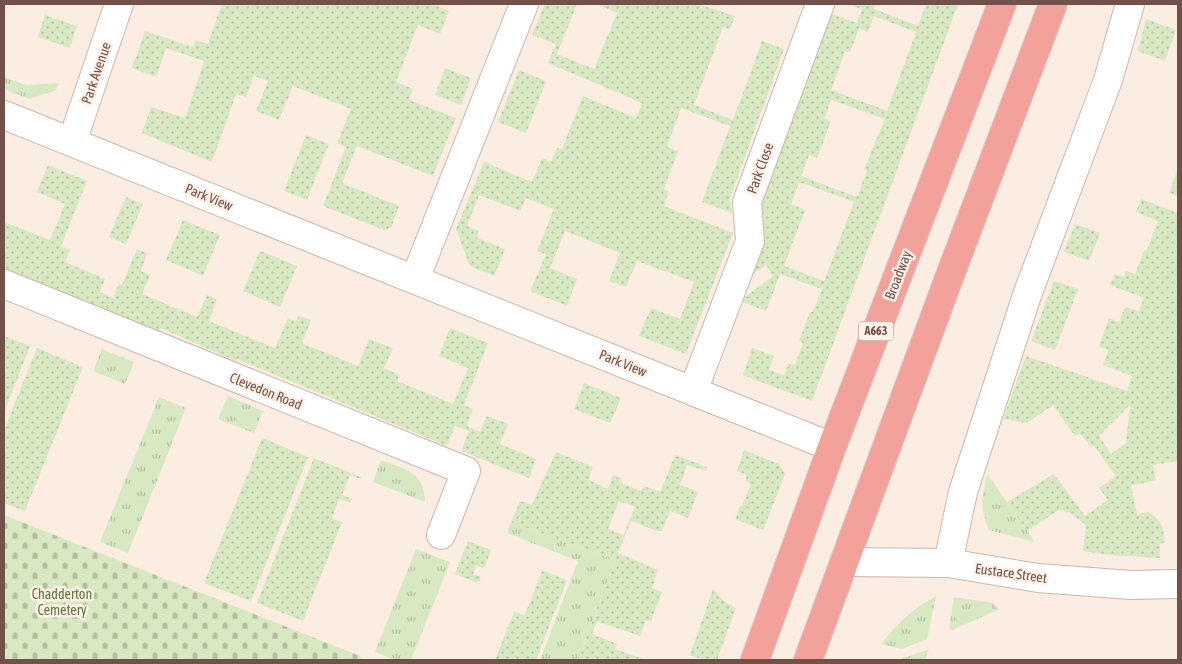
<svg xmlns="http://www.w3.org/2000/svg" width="1182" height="664" viewBox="0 0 1182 664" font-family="'Asap Condensed',sans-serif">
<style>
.grass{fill:url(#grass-tufts)}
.cemetery{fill:url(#cemetery-stones)}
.garden{fill:url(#garden-dots);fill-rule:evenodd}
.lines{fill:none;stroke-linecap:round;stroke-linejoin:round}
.street-casing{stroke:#ceb5ac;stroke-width:30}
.highway-casing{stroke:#d7cecc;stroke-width:30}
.street{stroke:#fff;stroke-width:28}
.highway{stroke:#f3a29b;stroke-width:28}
.labels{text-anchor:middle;stroke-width:5;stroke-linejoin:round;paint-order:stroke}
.shield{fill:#fef1e8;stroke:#9b8179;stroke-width:1}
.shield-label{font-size:12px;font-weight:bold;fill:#71514a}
.street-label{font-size:14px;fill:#71514a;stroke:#fef1e8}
.park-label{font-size:14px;fill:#5c7742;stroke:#fef1e8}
</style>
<defs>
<pattern id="grass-tufts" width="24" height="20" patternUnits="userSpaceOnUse" patternTransform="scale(1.25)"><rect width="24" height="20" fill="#d8e8c2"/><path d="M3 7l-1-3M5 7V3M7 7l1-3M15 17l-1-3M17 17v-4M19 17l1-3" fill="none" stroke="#b4bea0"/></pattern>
<pattern id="cemetery-stones" width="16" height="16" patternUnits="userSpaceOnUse" patternTransform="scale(1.25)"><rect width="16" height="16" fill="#d8e8c2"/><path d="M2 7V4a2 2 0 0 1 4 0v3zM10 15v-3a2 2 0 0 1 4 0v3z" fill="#b4bea0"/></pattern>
<pattern id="garden-dots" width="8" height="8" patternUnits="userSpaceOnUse" patternTransform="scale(1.25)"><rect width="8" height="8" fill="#d8e8c2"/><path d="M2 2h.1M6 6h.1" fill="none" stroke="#b4bea0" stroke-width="1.8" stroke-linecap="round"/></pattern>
</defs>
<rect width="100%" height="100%" fill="#fbede2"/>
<g class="grass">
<polygon points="4,77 26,85 58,83 56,90 29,99 4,89"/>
<polygon points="102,349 134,362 125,384 93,371"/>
<polygon points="228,396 263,411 254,433 218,419"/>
<polygon points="159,397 186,408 128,553 100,542"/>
<path d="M 381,460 C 406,469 424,472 425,502 L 373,482 Z"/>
<path d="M 987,474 L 1035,542 L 989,530 C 979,505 982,500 987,474 Z"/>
<polygon points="511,522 615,560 578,660 540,660 578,561 507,533"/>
<polygon points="416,549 450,562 411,660 395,660 375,652"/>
<path d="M 936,596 L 927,639 L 902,649 L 881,644 C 898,623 912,609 936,596 Z"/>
<polygon points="954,597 994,603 998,610 952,630 949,629"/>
<polygon points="929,649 925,660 899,660"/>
</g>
<polygon class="cemetery" points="4,515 360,656 361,660 4,660"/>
<g class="garden">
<polygon points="222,4 433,4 449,11 440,34 418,25 396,82 413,89 409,100 456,118 433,176 357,146 342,183 399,206 391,228 384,230 323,206 346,147 337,143 351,109 293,86 279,120 256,111 268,81 254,76 246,97 236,94 212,162 142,133 151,107 185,118 204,61 166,48 156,77 132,68 145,31 193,47 195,40 208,44"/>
<polygon points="545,4 577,4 557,54 594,69 617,13 597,4 698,4 735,16 730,29 723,27 694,105 733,120 762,41 784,49 730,198 732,213 702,202 730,126 681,108 667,147 678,151 664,189 669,192 664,206 733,233 686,354 639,336 651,308 680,319 694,282 637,261 626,287 609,281 620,253 565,231 550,268 577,279 567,306 530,291 546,254 537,251 554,209 526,198 520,211 479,195 467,226 479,231 477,238 505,249 494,276 470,266 456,229 484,162 532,182 542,158 551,162 557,148 562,149 583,96 636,118 642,103 548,63 556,44 532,35"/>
<path d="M 847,4 L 875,4 L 874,9 L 918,26 L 926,4 L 958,4 L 812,401 L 743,375 L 752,348 L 774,356 L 769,370 L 784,375 L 789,363 L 795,365 L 803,343 L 799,341 L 810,312 L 813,312 L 822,289 L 780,274 L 766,311 L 740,301 L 773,276 L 766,265 L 747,279 L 759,213 L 829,13 L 857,23 L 862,9 ZM 874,16 L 916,32 L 887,111 L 831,90 L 845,51 L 850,52 L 859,29 L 868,32 ZM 831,100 L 885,119 L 864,169 L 867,171 L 857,197 L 801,176 L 809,155 L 817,158 L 831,121 L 824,119 ZM 799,182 L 854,202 L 824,281 L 784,266 L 805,210 L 791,204 Z"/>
<polygon points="45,15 77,26 70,48 38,37"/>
<polygon points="1146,19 1176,30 1165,61 1138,51"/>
<polygon points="445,68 471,78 461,105 435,95"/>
<polygon points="519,70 546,81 526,133 498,122"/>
<polygon points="306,135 329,144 307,200 284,191"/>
<polygon points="48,165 87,181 61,246 70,250 65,262 105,279 100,292 113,298 119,284 122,285 137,249 147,253 141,271 150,275 142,294 197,317 207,295 217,299 209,321 275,348 288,318 296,321 299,316 311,320 302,343 358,366 369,339 393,348 384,368 399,375 397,381 453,404 468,368 439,356 450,328 488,343 464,405 473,409 467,426 480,432 487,416 508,424 500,444 536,459 529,478 461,451 469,431 455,426 447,446 237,359 236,361 161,328 159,331 4,268 4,222 50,240 65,204 37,192"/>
<polygon points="1178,168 1178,196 1169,193"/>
<polygon points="126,197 143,204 126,244 109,237"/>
<path d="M 1141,199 L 1178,213 L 1178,461 L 1153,465 L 1156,480 L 1131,486 L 1137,514 L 1149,512 C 1162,522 1163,525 1165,542 L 1160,544 L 1160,558 L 1109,555 L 1083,551 L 1086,525 L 1070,513 L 1059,510 L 1027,531 L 1007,502 L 1054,474 L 1085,516 L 1108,500 L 1099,488 L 1116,476 L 1093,445 L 1091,447 L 1080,433 L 1075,436 L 1053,405 L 1027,423 L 1003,419 L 1026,356 L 1127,391 L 1132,376 L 1103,365 L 1108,350 L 1099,346 L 1109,318 L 1119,322 L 1125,307 L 1139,311 L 1144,298 L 1110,285 L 1115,274 L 1124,277 L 1126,271 L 1135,274 L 1145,249 L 1147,250 L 1158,221 L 1136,212 ZM 1130,405 L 1126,443 L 1111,454 L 1099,436 Z"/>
<polygon points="183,220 220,235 203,276 166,260"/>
<polygon points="1075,224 1100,233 1089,261 1064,252"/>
<polygon points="260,251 297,266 280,307 243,291"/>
<polygon points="1054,281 1078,289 1055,350 1031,341"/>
<polygon points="4,336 30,346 4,413"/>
<polygon points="37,348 83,367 25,511 4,503 4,430"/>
<polygon points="584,383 621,398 610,423 574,409"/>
<polygon points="262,438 308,457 251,601 204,583"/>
<polygon points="744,450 779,464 785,474 763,530 735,519 740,506 742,506 751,484 745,481 747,475 737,471"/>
<path d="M 556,452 L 593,467 L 588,480 L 608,489 L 613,475 L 622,479 L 621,483 L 641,491 L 644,486 L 660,492 L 675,455 L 707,467 L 706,471 L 687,465 L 680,485 L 698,492 L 688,518 L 670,511 L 662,531 L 657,531 L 631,521 L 618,553 L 658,570 L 652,588 L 662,592 L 651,621 L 646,620 L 640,636 L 597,621 L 592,634 L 617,644 L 615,649 L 646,660 L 578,660 L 615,560 L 511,522 L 520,501 L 532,505 ZM 619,501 L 635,507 L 624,535 L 608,529 Z"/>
<polygon points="314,458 361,477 360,479 350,475 342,495 352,499 350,503 339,499 332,518 342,522 303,621 257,603"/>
<polygon points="468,541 491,550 484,568 476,566 473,574 481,577 478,583 455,574"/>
<polygon points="542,570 567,580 536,660 495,660 514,612 525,615"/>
<polygon points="713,589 725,602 736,608 717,660 705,660 690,655"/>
</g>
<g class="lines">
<g class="street-casing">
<g id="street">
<polyline points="4,115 832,447"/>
<polyline points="72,142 119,4"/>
<polyline points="415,279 524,4"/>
<polyline points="4,284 466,471 441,535"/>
<polyline points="693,391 750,241 747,202 820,4"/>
<polyline points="844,562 948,563 1038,578 1131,585 1178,584"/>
<polyline points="948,563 963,492 1027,295 1108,80 1130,4"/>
</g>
</g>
<g class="highway-casing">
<g id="highway">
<polyline points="755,660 832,447 1002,4"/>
<polyline points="808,660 949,278 1053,4"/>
</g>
</g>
<use href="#street" class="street"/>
<use href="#highway" class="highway"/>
</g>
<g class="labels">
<rect class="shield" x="858.5" y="321.5" width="35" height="19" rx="4"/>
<g class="shield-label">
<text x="876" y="335">A663</text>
</g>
<g class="street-label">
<text transform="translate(96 73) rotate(-71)" y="5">Park Avenue</text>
<text transform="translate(760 168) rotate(-70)" y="5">Park Close</text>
<text transform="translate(209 197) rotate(22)" y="5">Park View</text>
<text transform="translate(898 275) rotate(-69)" y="5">Broadway</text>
<text transform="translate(623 363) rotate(22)" y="5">Park View</text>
<text transform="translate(266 391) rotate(22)" y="5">Clevedon Road</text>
<text transform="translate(1011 573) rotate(8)" y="5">Eustace Street</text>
</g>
<g class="park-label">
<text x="62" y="599">Chadderton<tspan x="62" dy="16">Cemetery</tspan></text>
</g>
</g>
<rect width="1182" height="664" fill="none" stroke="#71514a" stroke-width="10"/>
</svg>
